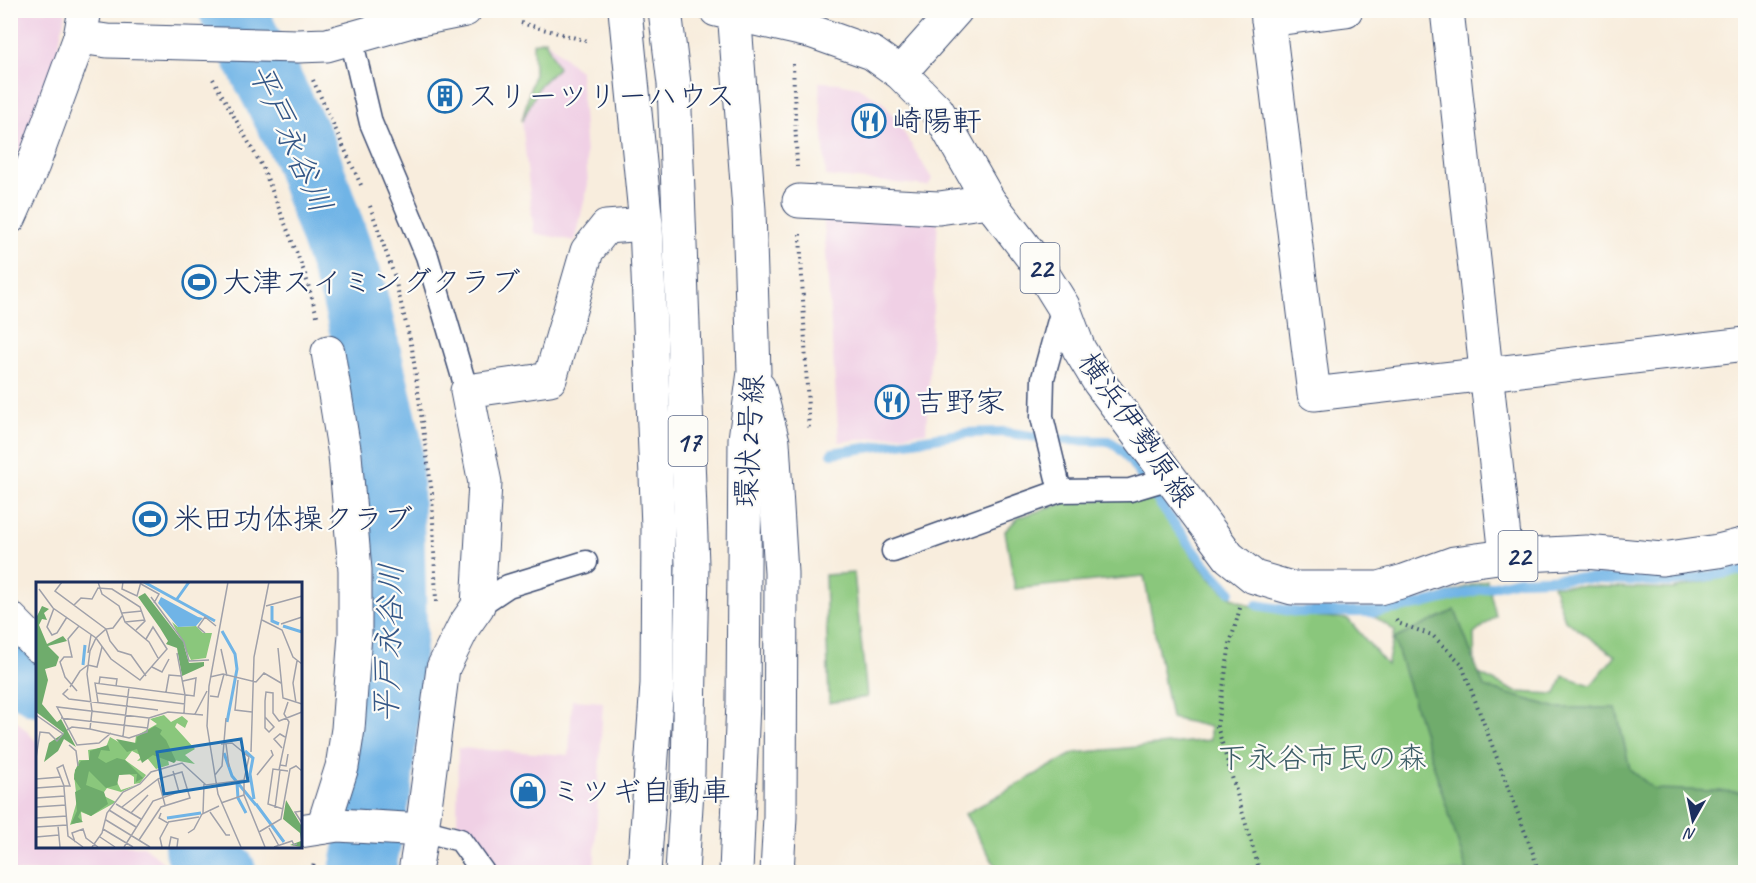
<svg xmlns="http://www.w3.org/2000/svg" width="1756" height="883" viewBox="0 0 1756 883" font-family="Caveat,'Klee One',sans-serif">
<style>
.built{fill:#f0d0e5}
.green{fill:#8ac77c;stroke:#527b6d;stroke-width:1.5}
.forest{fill:#6fac6c;stroke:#456e65;stroke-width:1.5}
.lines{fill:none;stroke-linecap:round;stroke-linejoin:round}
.stream{stroke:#70b4e6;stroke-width:10}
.river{stroke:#70b4e6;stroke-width:66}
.lane-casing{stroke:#3c4c71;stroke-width:25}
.street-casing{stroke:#3c4c71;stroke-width:35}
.secondary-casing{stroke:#3c4c71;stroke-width:35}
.primary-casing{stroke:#3c4c71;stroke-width:35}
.path{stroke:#3c4c71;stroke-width:4;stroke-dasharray:1.5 4.5;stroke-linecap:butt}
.lane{stroke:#fff;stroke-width:22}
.street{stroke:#fff;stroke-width:33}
.secondary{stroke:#fff;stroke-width:33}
.primary{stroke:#fff;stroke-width:33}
.labels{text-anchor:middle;stroke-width:4.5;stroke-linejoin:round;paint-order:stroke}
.shield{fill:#fdfcf7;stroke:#5f6c8c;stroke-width:1.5}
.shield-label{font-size:28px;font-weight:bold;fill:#1b2f5e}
.poi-label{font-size:30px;fill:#1b2f5e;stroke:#fdfcf7;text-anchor:start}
.street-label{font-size:30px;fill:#1b2f5e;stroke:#fdfcf7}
.park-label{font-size:30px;fill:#3c5d67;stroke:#fdfcf7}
.water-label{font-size:32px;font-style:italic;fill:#355787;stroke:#fdfcf7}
.inset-river{fill:none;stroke:#70b4e6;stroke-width:3}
.inset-road{fill:none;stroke:#a0a1aa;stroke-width:1.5}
.view{fill:#1f6fb2;fill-opacity:0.15;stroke:#1f6fb2;stroke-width:3}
.inset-edge{fill:none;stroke:#1b2f5e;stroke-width:3}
</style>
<rect width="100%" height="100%" fill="#fdfcf7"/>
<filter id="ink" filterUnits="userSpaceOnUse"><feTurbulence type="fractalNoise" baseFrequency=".0167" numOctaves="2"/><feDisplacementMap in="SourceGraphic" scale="12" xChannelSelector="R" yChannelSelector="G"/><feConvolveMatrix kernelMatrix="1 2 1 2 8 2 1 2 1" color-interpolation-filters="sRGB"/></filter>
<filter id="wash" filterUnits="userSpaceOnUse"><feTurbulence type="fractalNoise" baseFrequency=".008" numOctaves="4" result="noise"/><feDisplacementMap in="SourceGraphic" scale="24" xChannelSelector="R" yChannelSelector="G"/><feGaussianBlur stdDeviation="1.35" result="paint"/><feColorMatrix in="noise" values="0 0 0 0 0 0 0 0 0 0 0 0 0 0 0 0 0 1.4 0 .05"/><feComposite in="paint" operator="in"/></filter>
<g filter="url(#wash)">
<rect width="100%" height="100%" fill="#f8eddd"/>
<g class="built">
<polygon points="10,11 66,11 54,66 19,158 11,155"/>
<polygon points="545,40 580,71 588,184 575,241 534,233 522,121 540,85 558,68"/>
<polygon points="819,82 839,83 858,87 882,102 897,121 932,179 928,186 826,176"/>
<polygon points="823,210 938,219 926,432 839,442"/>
<polygon points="572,700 603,702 594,872 501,872 479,845 457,826 458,748 569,755"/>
<polygon points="11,715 37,742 38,846 144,846 174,872 11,872"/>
</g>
<g class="green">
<polygon points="545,40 558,68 540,85 522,121 534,74 533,43"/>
<path d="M 1154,498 C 1174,527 1202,578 1230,596 C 1264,617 1310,615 1348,619 L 1387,665 L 1395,631 L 1375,617 L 1487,580 L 1496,616 L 1474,634 L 1475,672 L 1516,692 L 1556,694 L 1563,676 L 1591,685 L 1615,656 L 1565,620 L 1553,585 L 1673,589 L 1745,572 L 1745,872 L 999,872 L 965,814 L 1074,753 L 1210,740 L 1210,727 L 1171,718 L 1144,576 L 1015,589 L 1005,531 L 1019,517 L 1072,501 Z"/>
<polygon points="854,573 867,697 829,703 825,575"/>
</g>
<polygon class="forest" points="1455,610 1484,687 1557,708 1616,708 1630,769 1654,789 1745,792 1745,872 1467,872 1394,639"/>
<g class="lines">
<g class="stream">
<path d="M 832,453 L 967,433 L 1003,432 L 1058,440 L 1109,441 C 1127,451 1139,474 1150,490 C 1176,525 1199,562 1230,591"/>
<polyline points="1257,605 1297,612 1375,612 1423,604 1518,580 1577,578 1671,582 1746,570"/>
</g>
<g class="river">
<polyline points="232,10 303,148 354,294 389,443 394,632 379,787 362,872"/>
<polyline points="10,658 38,683"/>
<polyline points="197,846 223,872"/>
</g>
</g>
</g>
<g filter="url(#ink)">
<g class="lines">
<g class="lane-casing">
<g id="lane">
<polyline points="351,38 371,123 427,256 467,391"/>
<polyline points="1060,491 1042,417 1043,378 1063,306"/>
<polyline points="893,551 1060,491 1130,490 1170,478"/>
<polyline points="478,606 508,586 586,562"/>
<polyline points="422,830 460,840 483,872"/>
</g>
</g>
<g class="street-casing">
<g id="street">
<polyline points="1267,10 1314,394 1746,344"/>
<polyline points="1447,10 1506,556"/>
<polyline points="1268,20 1346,10"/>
<polyline points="900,73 956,10"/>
<polyline points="799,201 939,208 989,201"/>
<polyline points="10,618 38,646"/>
<polyline points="323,827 342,767 348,729 355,634 355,570 345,455 328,352"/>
<polyline points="300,831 338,825 422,830"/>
<polyline points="415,872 422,830 443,668 464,626 478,606 485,483 467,391 550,379 587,251 606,227 646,224"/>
</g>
</g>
<g class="secondary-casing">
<polyline id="secondary" points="10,217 33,165 80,37"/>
</g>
<g class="primary-casing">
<g id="primary">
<polyline points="85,10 80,37 107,41 298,46 327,45 415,20 465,10"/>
<polyline points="625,10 646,224 658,527 657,684 644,872"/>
<polyline points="665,10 674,84 692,565 688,773 682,872"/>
<polyline points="716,10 813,32 872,53 900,73 937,110 989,201 1035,261 1063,306 1079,349 1099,382 1229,557 1254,577 1292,588 1379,588 1404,581 1454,563 1506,556 1586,552 1662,559 1718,551 1746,544"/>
<polyline points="734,10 749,210 754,372 745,439 743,702 736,872"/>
<polyline points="759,388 773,442 781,573 780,817 777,872"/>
</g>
</g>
<g class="path">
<polyline points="521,23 587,41"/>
<polyline points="793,64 797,167"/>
<polyline points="213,79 263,168 305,274 318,319"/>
<polyline points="313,80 361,185"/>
<polyline points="370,206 394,275 412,348 432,493 436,602"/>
<polyline points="800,234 809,431"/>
<polyline points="1240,608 1230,644 1217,726 1260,872"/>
<polyline points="1396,620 1398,623 1432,635 1461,663 1534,856 1538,872"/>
<polyline points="312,872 314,863"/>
</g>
<use href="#lane" class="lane"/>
<use href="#street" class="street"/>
<use href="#secondary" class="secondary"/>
<use href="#primary" class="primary"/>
</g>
</g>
<defs>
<g id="building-ring" transform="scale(1.725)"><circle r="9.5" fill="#fdfcf7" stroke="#1f6fb2" stroke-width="1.5"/><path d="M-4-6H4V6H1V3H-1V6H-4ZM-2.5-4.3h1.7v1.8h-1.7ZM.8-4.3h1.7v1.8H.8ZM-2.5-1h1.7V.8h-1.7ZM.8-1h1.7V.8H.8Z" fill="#1f6fb2"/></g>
<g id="restaurant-ring" transform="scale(1.725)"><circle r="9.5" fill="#fdfcf7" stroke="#1f6fb2" stroke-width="1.5"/><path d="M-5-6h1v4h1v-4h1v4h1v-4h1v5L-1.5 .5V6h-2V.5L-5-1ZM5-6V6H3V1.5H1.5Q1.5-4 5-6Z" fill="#1f6fb2"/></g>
<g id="stadium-ring" transform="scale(1.725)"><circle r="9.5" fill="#fdfcf7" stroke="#1f6fb2" stroke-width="1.5"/><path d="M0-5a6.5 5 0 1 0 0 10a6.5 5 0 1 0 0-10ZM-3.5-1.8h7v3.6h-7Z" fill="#1f6fb2"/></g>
<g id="shop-ring" transform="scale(1.725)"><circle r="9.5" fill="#fdfcf7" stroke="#1f6fb2" stroke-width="1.5"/><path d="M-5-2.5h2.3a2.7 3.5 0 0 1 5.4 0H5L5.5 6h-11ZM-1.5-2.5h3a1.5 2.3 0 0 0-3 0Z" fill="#1f6fb2"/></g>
</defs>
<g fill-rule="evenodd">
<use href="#building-ring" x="445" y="96"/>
<use href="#restaurant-ring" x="869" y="121"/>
<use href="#stadium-ring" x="199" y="282"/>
<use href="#restaurant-ring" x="892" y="402"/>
<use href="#stadium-ring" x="150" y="519"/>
<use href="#shop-ring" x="528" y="791"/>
</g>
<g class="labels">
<g class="shield">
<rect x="1020.5" y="243" width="39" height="50" rx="4.5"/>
<rect x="668.5" y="416" width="39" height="50" rx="4.5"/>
<rect x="1498.5" y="531" width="39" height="50" rx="4.5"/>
</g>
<g class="shield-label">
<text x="1040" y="278">22</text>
<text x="688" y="451">17</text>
<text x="1518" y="566">22</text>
</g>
<g class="poi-label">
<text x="468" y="106">スリーツリーハウス</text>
<text x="892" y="131">崎陽軒</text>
<text x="222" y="292">大津スイミングクラブ</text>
<text x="915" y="412">吉野家</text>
<text x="173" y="529">米田功体操クラブ</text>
<text x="551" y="801">ミツギ自動車</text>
</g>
<g class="street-label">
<text transform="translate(1137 429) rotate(55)" y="10">横浜伊勢原線</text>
<text transform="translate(749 441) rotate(-87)" y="10">環状2号線</text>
</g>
<g class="park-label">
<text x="1322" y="768">下永谷市民の森</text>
</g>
<g class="water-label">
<text transform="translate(291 138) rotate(66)" y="11">平戸永谷川</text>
<text transform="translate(388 643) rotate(-88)" y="11">平戸永谷川</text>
</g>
</g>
<g transform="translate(36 582)">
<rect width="266" height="266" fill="#f8eddd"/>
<path d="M 136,40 L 142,45 L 160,44 L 167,51 L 176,51 L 170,76 L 155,78 ZM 128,133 L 135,140 L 146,134 L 152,139 L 149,146 L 141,141 L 139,145 L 159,167 L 149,173 L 159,182 L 132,177 L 133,183 L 120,187 L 112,177 L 101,179 L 106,174 L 96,169 L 89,178 L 110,193 L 104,201 L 98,202 L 98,195 L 92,191 L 83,193 L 80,198 L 85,208 L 100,203 L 85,210 L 71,206 L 66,213 L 80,220 L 55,234 L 45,230 L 46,239 L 34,243 L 41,219 L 38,193 L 43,178 L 53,178 L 52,168 L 70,165 L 74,155 L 86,162 L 99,161 L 100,154 L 121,142 L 114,137 Z" fill="#8ac77c"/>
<path d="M 109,11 L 147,60 L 153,81 L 168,80 L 168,84 L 146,94 L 141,66 L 130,62 L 132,59 L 124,46 L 102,15 ZM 6,24 L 13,27 L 8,31 L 11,38 L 6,37 L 3,43 L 11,62 L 27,54 L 31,59 L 12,64 L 23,75 L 20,84 L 9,87 L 12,98 L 6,122 L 21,140 L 25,137 L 40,165 L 28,157 L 22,169 L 8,180 L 13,161 L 28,151 L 0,130 L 0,36 ZM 119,144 L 126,148 L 124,152 L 130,158 L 140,179 L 138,181 L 117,173 L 106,181 L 101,167 L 91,170 L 80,157 L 100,161 L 101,155 ZM 72,163 L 74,169 L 65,168 L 62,176 L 70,181 L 81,176 L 89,178 L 107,196 L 100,200 L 101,192 L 83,193 L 81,203 L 70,206 L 53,189 L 50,203 L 68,210 L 72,222 L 55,234 L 45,229 L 42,235 L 47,240 L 35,242 L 41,229 L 39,210 L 45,207 L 38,197 L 39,188 L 45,179 L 53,178 L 54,169 ZM 250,218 L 265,243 L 265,265 L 254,263 L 265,259 L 264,251 L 247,237 Z" fill="#6fac6c"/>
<path d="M 125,15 L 162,35 L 167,36 L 160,44 L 142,45 L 122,21 Z" fill="#70b4e6"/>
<path class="inset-river" d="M 108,0 L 179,39M 141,17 L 153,0M 236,24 L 236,39 L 243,42M 247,44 L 266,50M 186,49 L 199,72 L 201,87 L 191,140M 47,83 L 49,63M 209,169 L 217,176 L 214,192 L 218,217M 188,171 L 196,194 L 220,223M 201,201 L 202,216 L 210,231M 220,222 L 248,260M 131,236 L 165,231"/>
<path class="inset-road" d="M 26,0 L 19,9 L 70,47 L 60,56 L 54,69 L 51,92 L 56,129 L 54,147M 62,0 L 66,12 L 83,24 L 89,40 L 113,60 L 122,76M 87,0 L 86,7 L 101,14 L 105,0M 192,0 L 173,104 L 171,144 L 182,212 L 205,265M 204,0 L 233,0M 105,2 L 123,12 L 118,21M 3,7 L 17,26 L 60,56 L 75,77 L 104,98 L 131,67 L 117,45 L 110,57M 115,15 L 148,60 L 153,79 L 173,78M 38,23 L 45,16 L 56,17 L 62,6 L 76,7 L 104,25 L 109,39 L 100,48M 230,24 L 266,14M 18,26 L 11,45 L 16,53 L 21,51 L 31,35M 86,31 L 106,29M 86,34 L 77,46 L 70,47 L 74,59 L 82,69 L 95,73 L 110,94M 226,38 L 246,48 L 257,75 L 266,82M 89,40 L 109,38M 245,42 L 266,35M 169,51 L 162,45 L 169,35 L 180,44M 242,66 L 247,116 L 266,122M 185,67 L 191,94M 52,71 L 55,53M 141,71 L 149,113 L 148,131M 116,85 L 126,90 L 133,77M 174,95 L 187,92 L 220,100 L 228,91 L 245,101M 202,98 L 199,128 L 216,130M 63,102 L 64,95 L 81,97 L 80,104M 34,105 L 44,89 L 52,83 L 61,85 L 66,65M 32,107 L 27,112 L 33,117 L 122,128M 41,109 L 29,95 L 24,80 L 28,75 L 36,75 L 32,57 L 43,44M 130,110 L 133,93 L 145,94M 60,111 L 149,122M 174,114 L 182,115 L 188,92M 62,120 L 59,101 L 158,114 L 160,96 L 147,99M 260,121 L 257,101 L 261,79M 159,132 L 171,109M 0,133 L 27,152 L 21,159 L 13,151 L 4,150 L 0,176M 229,135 L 238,145 L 233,150 L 229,146 L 229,119 L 230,110 L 237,111 L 237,131 L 243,139 L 266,130M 25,136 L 112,146M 31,148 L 36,145 L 54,147 L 93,156 L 111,150 L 113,136M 75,151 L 63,161 L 41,163 L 21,125 L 113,136 L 132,130 L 167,133M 87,154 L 93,105M 185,162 L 196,161 L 213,175M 190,162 L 193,185M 33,163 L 40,169 L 42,184M 246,166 L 238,157 L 244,152 L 249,155M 215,170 L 218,75 L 233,0M 244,183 L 250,184 L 252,172M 243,188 L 253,140 L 248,132 L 252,120M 137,189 L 143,210M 179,193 L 186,184 L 190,136M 221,193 L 237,173 L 235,168M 0,197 L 25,195M 208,198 L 213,175M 0,206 L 28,204 L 34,204 L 27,183 L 21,186 L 28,204 L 28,206 L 32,254 L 47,265M 0,216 L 29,214M 185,221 L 208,213M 80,222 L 105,237M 0,225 L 30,223M 86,225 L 122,197 L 129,223M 239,226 L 244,188M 247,227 L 232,222 L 237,187 L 252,189M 73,228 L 100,245M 266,229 L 259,230 L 266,241M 174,230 L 190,253 L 194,253M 95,231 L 112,213M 125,231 L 123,236 L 132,241 L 124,256 L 126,265M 167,231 L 168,202M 0,236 L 31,234M 70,238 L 114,265M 132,240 L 163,235M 22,244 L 24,265M 0,245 L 31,243M 233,246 L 243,264M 67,247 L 97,265M 223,250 L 245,237 L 254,187 L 260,184 L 266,189M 152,251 L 158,247 L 166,232 L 183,224M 0,255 L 23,253M 64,255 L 79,265M 103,258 L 125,225 L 154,216 L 146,190 L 122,197M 39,260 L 36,251 L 47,247 L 50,256 L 62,265M 56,265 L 66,251 L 71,231 L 87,210 L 104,202 L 115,190 L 146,181 L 170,203 L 208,198 L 208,213 L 229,265M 88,265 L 117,219 L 151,207M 133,265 L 135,255 L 142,257 L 141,265M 238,265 L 256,259 L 258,263 L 261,262"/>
<path class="view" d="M 205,157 L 212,199 L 128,212 L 121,170 Z"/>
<rect width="266" height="266" class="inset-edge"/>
</g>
<rect width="1756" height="883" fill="none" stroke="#fdfcf7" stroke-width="36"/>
<g transform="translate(1693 820) rotate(189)" stroke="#fdfcf7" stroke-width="4.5" paint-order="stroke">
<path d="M0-4.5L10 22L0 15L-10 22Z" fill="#1b2f5e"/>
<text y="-9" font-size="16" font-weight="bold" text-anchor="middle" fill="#1b2f5e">N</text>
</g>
</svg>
